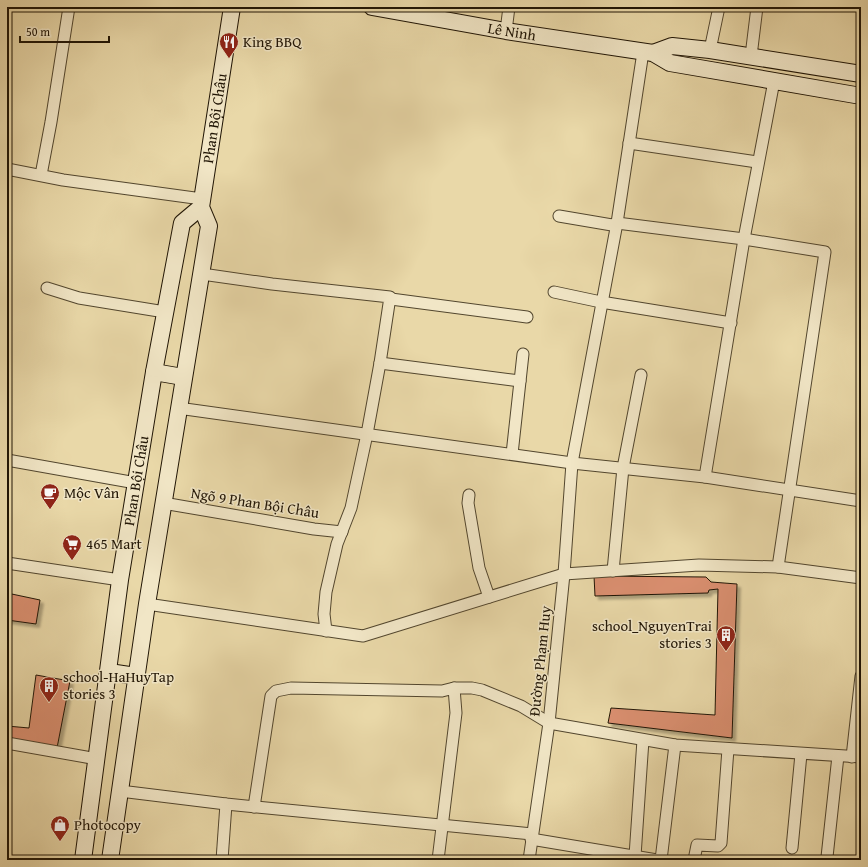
<svg xmlns="http://www.w3.org/2000/svg" width="868" height="867" viewBox="0 0 868 867" font-family="'Gentium Book Plus',serif">
<style>
.building{fill:#da8f70;stroke:#201505;filter:url(#shadow)}
.lines{fill:none;stroke-linecap:round;stroke-linejoin:round}
.street-casing{stroke:#52462e;stroke-width:13}
.secondary-casing{stroke:#201505;stroke-width:18}
.street{stroke:#f1e6c6;stroke-width:11}
.secondary{stroke:#f1e6c6;stroke-width:16}
.labels{text-anchor:middle;stroke-width:3;stroke-linejoin:round;paint-order:stroke}
.street-label{font-size:15px;fill:#201505;stroke:#f1e6c6}
.poi-label{font-size:15px;fill:#201505;stroke:#f1e6c6;text-anchor:start}
</style>
<defs>
<filter id="shadow"><feDropShadow dx="3.5" dy="3.5" stdDeviation="1" flood-color="#0004"/></filter>
</defs>
<rect width="100%" height="100%" fill="#e9d8a8"/>
<filter id="stains"><feTurbulence type="fractalNoise" baseFrequency=".005" numOctaves="4"/><feColorMatrix values="0 0 0 0 .2 0 0 0 0 .09 0 0 0 0 .02 0 0 0 .5 -.17"/></filter>
<radialGradient id="worn" r=".72"><stop offset=".6" stop-color="#630" stop-opacity="0"/><stop offset="1" stop-color="#630" stop-opacity=".3"/></radialGradient>
<g class="building">
<polygon points="594,576 706,577 711,582 737,584 732,738 608,723 611,708 715,715 718,589 709,590 708,593 595,596"/>
<polygon points="7,593 40,600 36,624 7,620"/>
<polygon points="36,675 70,681 57,748 7,738 7,726 29,728"/>
</g>
<g class="lines">
<g class="street-casing">
<g id="street">
<polyline points="506,31 509,7"/>
<polyline points="710,50 719,7"/>
<polyline points="751,56 757,7"/>
<polyline points="629,143 757,162"/>
<polyline points="7,169 63,180 202,199"/>
<polyline points="41,175 51,122 69,7"/>
<polyline points="559,216 612,225 617,223 744,239 825,252 778,567"/>
<polyline points="202,274 272,284 390,297 380,363 367,434 351,508 337,544 326,592 324,614 326,631"/>
<polyline points="47,288 79,298 165,312"/>
<polyline points="554,292 601,302 731,323"/>
<polyline points="391,299 527,317"/>
<polyline points="380,363 520,381"/>
<polyline points="178,408 572,463 705,477 861,501"/>
<polyline points="512,454 523,354"/>
<polyline points="7,460 136,483"/>
<polyline points="705,477 744,239 774,81"/>
<polyline points="469,495 468,503 479,568 489,597"/>
<polyline points="163,503 314,529 342,532"/>
<polyline points="7,563 120,580"/>
<polyline points="613,571 623,468 641,375"/>
<polyline points="147,604 363,636 564,574 699,565 778,567 861,578"/>
<polyline points="454,688 472,688 482,690 521,706 549,723 675,745 861,757"/>
<polyline points="7,743 97,759"/>
<polyline points="852,757 861,676"/>
<polyline points="120,791 226,804 532,834"/>
<polyline points="254,807 271,696 276,691 291,688 442,691 454,688 456,713 438,860"/>
<polyline points="531,839 657,860"/>
<polyline points="792,848 801,754"/>
<polyline points="635,856 643,740"/>
<polyline points="827,857 838,756"/>
<polyline points="222,860 226,804"/>
<polyline points="529,860 549,723 564,574 572,463 617,223 643,52"/>
<polyline points="661,860 675,745"/>
<polyline points="694,860 697,845 718,846 721,843 728,749"/>
</g>
</g>
<g class="secondary-casing">
<g id="secondary">
<path id="s1" d="M 372,7 L 506,31 L 653,53 L 670,63 L 861,96"/>
<polyline points="653,53 672,46 710,50 861,74"/>
<polyline points="154,372 183,377"/>
<polyline points="109,672 136,676"/>
<path id="s2" d="M 83,860 L 120,580 L 154,372 L 182,223 L 201,207"/>
<path id="s3" d="M 110,860 L 147,604 L 209,226 L 201,207 L 232,7"/>
</g>
</g>
<use href="#street" class="street"/>
<use href="#secondary" class="secondary"/>
</g>
<defs>
<g id="restaurant-pin" transform="scale(1)"><path d="M0 17L-7.5 6A9.5 9.5 0 1 1 7.5 6Z" fill="#8f2418" stroke="#f1e6c6"/><path d="M-5-6h1v4h1v-4h1v4h1v-4h1v5L-1.5 .5V6h-2V.5L-5-1ZM5-6V6H3V1.5H1.5Q1.5-4 5-6Z" fill="#fff"/></g>
<g id="cafe-pin" transform="scale(1)"><path d="M0 17L-7.5 6A9.5 9.5 0 1 1 7.5 6Z" fill="#8f2418" stroke="#f1e6c6"/><path d="M-5.5-4.5H6V0H3Q3 3.5 0 3.5H-2.5Q-5.5 3.5-5.5 0ZM3-3.2v2h1.7v-2ZM-6 4.5H4V6H-6Z" fill="#fff"/></g>
<g id="supermarket-pin" transform="scale(1)"><path d="M0 17L-7.5 6A9.5 9.5 0 1 1 7.5 6Z" fill="#8f2418" stroke="#f1e6c6"/><path d="M-6-5.5h2.5l.6 2H6L4.5 2H-2.5L-4.4-4H-6ZM-1.5 3.2a1.3 1.3 0 1 0 .1 0ZM3 3.2a1.3 1.3 0 1 0 .1 0Z" fill="#fff"/></g>
<g id="building-pin" transform="scale(1)"><path d="M0 17L-7.5 6A9.5 9.5 0 1 1 7.5 6Z" fill="#8f2418" stroke="#f1e6c6"/><path d="M-4-6H4V6H1V3H-1V6H-4ZM-2.5-4.3h1.7v1.8h-1.7ZM.8-4.3h1.7v1.8H.8ZM-2.5-1h1.7V.8h-1.7ZM.8-1h1.7V.8H.8Z" fill="#fff"/></g>
<g id="shop-pin" transform="scale(1)"><path d="M0 17L-7.5 6A9.5 9.5 0 1 1 7.5 6Z" fill="#8f2418" stroke="#f1e6c6"/><path d="M-5-2.5h2.3a2.7 3.5 0 0 1 5.4 0H5L5.5 6h-11ZM-1.5-2.5h3a1.5 2.3 0 0 0-3 0Z" fill="#fff"/></g>
</defs>
<g fill-rule="evenodd">
<use href="#restaurant-pin" x="229" y="42"/>
<use href="#cafe-pin" x="50" y="493"/>
<use href="#supermarket-pin" x="72" y="544"/>
<use href="#building-pin" x="726" y="635"/>
<use href="#building-pin" x="49" y="686"/>
<use href="#shop-pin" x="60" y="825"/>
</g>
<g class="labels">
<g class="street-label">
<text dy="5" stroke="none"><textPath href="#s1" startOffset="142">Lê Ninh</textPath></text>
<text dy="5" stroke="none"><textPath href="#s3" startOffset="752">Phan Bội Châu</textPath></text>
<text dy="5" stroke="none"><textPath href="#s2" startOffset="383">Phan Bội Châu</textPath></text>
<text transform="translate(255 503) rotate(9)" y="5">Ngõ 9 Phan Bội Châu</text>
<text transform="translate(540 661) rotate(-84)" y="5">Đường Phạm Huy</text>
</g>
<g class="poi-label">
<text x="243" y="47">King BBQ</text>
<text x="64" y="498">Mộc Vân</text>
<text x="86" y="549">465 Mart</text>
<text x="712" y="631" text-anchor="end">school_NguyenTrai<tspan x="712" dy="17">stories 3</tspan></text>
<text x="63" y="682">school-HaHuyTap<tspan x="63" dy="17">stories 3</tspan></text>
<text x="74" y="830">Photocopy</text>
</g>
</g>
<rect width="868" height="867" fill="none" stroke="#e9d8a8" stroke-width="24"/>
<rect x="8" y="8" width="852" height="851" fill="none" stroke="#201505" stroke-width="2"/>
<rect x="12" y="12" width="844" height="843" fill="none" stroke="#201505"/>
<path d="M20 36v6h89v-6" fill="none" stroke="#201505" stroke-width="2"/>
<text x="26" y="36" font-size="12" fill="#201505" stroke="#f1e6c6" stroke-width="3" paint-order="stroke">50 m</text>
<rect width="100%" height="100%" filter="url(#stains)"/>
<rect width="100%" height="100%" fill="url(#worn)"/>
</svg>
